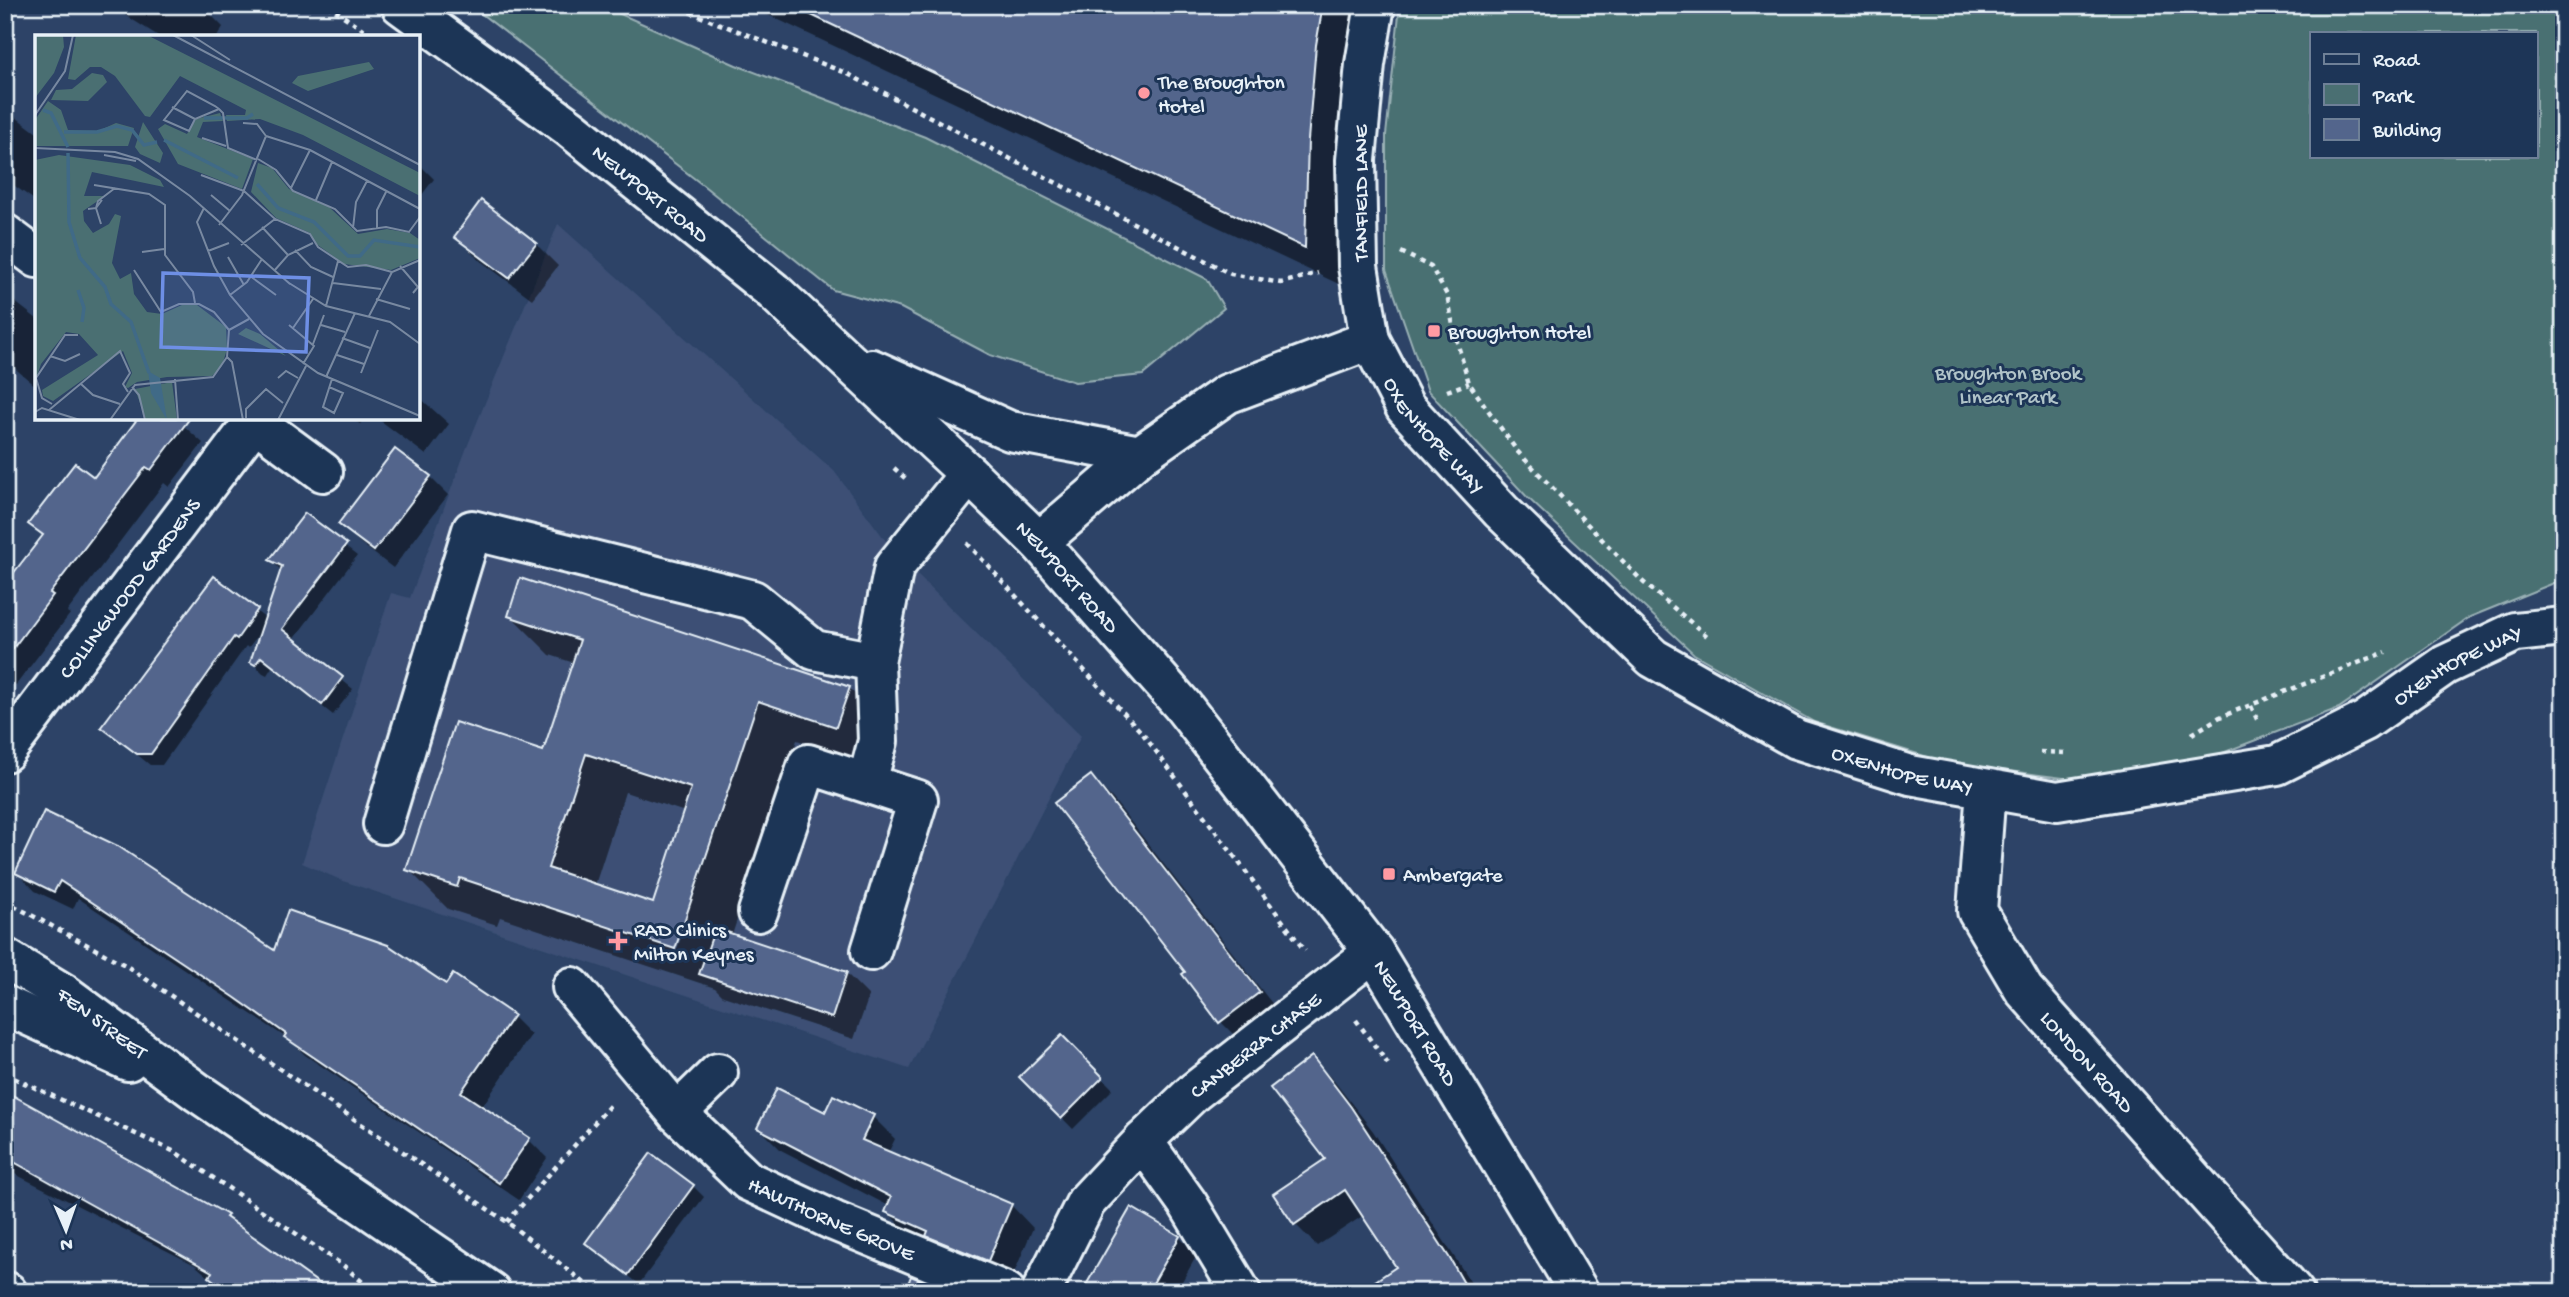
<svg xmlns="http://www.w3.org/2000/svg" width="2569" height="1297" viewBox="0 0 2569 1297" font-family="'Gochi Hand',sans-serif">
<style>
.built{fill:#3c5075}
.green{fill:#4a6f72;stroke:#99b0b5;stroke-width:2;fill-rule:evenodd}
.shadow{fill:#0007;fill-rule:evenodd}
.building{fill:#53658c;stroke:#e8f1f8;stroke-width:2;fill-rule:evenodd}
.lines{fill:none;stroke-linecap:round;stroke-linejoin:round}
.minor-casing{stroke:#e8f1f8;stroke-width:44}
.path{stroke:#e8f1f8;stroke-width:4.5;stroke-dasharray:5 5;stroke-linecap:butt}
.minor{stroke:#1d3557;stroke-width:38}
.poi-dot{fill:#ff9aa2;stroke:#1d3557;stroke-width:2.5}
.labels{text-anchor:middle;stroke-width:6;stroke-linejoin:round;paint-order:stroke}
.poi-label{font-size:21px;fill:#e8f1f8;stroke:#1d3557;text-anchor:start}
.street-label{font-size:21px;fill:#e8f1f8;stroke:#1d3557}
.park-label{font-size:21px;fill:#b1c4c9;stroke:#1d3557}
.inset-river{fill:none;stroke:#406a87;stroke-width:3.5}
.inset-road{fill:none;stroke:#7889a1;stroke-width:2}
.view{fill:#6e8fe5;fill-opacity:0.15;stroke:#6e8fe5;stroke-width:3.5}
.inset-edge{fill:none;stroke:#e8f1f8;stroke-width:3.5}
</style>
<rect width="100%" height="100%" fill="#2d4367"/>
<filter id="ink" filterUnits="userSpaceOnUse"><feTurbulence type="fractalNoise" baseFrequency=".0143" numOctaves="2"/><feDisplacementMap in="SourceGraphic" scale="14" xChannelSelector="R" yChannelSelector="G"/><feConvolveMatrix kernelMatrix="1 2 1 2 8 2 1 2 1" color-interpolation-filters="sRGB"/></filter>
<g filter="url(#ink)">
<polygon class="built" points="558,224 834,471 886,541 911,569 1081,736 909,1069 343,881 302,863 391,593 410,598 467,447"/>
<g class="green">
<polygon points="470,5 600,5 736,65 925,137 1207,279 1224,308 1143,375 1075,382 990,355 901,308 833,290 704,186"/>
<path d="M 1400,5 L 2564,5 L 2564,579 L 2470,617 L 2339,708 L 2212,757 L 2079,780 L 1947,763 L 1814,722 L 1694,654 L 1528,498 L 1428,391 L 1386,270 L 1386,135 ZM 2312,33 L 2536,33 L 2536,156 L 2312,156 Z"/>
</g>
<g class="shadow">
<polygon points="88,5 101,5 98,11"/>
<polygon points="109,5 201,5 223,27 217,37 160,37"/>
<polygon points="747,5 1371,5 1345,287"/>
<polygon points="9,112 37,133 37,202 5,179 5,117"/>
<polygon points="418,163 434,179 418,200"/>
<polygon points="456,236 536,244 558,266 532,299 478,259"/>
<polygon points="5,294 37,319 37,387 5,360 5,353 9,349 5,346"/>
<polygon points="418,396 449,424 426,455 377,418 418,418"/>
<polygon points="175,418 203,443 169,487 164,483 67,612 70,614 16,685 5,678 5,587 44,537 31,524"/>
<polygon points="352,418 364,418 360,424"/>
<polygon points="430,477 448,495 393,568 359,542 341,524"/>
<polygon points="305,515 357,556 293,640 353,689 333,715 272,667 267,675 263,673 252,662 262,630 248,648 246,646 162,765 150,765 103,727 215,579 266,619 282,571 271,560"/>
<path d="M 510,615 L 849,688 L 889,728 L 876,766 L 797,740 L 732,935 L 846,973 L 869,996 L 854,1039 L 723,996 L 715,988 L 500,917 L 497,925 L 448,909 L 408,869 L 545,753 L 574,663 L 550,655 ZM 625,792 L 685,812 L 654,905 L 595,885 ZM 678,937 L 681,937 L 674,958 L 671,957 Z"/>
<polygon points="1091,777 1113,799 1281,1015 1243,1044 1221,1022 1185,974 1187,972"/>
<polygon points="45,814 274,953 446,986 513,1017 531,1035 481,1108 529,1140 547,1158 519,1200 305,1055 291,1041 78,898 73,909 35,891 17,872"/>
<polygon points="1062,1038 1113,1089 1073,1129 1022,1077"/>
<polygon points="1312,1058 1334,1081 1373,1131 1477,1292 1362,1292 1399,1267 1364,1215 1317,1246 1295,1224 1327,1160"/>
<polygon points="5,1094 226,1216 324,1292 226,1292 195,1265 5,1169"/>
<polygon points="826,1114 873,1117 895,1139 888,1153 1011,1205 1033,1228 1012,1278 909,1234 887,1212 889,1206 781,1150 759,1128"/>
<polygon points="693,1186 704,1197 639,1284 587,1243"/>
<polygon points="1179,1237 1197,1255 1176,1292 1084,1292"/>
</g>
<g class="building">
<polygon points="790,5 1323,5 1316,45 1308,140 1305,248"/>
<polygon points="481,200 537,243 509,278 454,237"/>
<polygon points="138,418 190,418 151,470 146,467 50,593 53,595 5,659 5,584 43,535 28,524 75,463 94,477"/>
<polygon points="395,449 431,476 374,551 338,524"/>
<polygon points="305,513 347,544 282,629 343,677 322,705 261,657 255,665 250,662 282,566 269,560"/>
<polygon points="214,576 258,609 237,639 234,637 151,754 137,754 101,727"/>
<path d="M 520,578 L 850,687 L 836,727 L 758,701 L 675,949 L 460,878 L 457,887 L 406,870 L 455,722 L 543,751 L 580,640 L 508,616 ZM 586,754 L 691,788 L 653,903 L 548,868 Z"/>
<polygon points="1091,775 1260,992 1219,1023 1182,974 1185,972 1054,803"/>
<polygon points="44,811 118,846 274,950 288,910 388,945 446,984 453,974 514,1015 461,1092 530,1138 499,1183 284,1037 286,1034 234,997 60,881 54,892 15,873"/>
<polygon points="715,928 847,972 832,1018 699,974"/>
<polygon points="1062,1035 1103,1077 1061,1119 1019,1077"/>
<polygon points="1312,1056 1351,1107 1449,1257 1469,1292 1359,1292 1396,1267 1345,1190 1294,1225 1273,1194 1325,1159 1270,1088"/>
<polygon points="777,1088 825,1112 833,1095 874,1115 862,1140 1012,1204 988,1261 926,1236 928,1231 885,1212 891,1197 757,1128"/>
<polygon points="5,1091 228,1215 226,1217 331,1292 229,1292 209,1277 212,1272 5,1157"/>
<polygon points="651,1153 694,1185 628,1275 585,1243"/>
<polygon points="1131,1207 1180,1236 1148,1292 1082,1292"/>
<polygon points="911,1276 948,1292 905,1292"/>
</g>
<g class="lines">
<g class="minor-casing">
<g id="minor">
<path id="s1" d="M 401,5 L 570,128 L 773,291 L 969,474 L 1039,542 L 1182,705 L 1374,952 L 1579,1292"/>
<path id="s2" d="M 1375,5 L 1365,64 L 1356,160 L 1358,266 L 1370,340 L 1405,407 L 1501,511 L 1653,658 L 1796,739 L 1910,775 L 2057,801 L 2277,765 L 2365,721 L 2445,665 L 2515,632 L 2564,627"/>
<polyline points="5,234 37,258"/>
<polyline points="872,369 1010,431 1140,455"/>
<polyline points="250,418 323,472"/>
<polyline points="1039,542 1140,455 1227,394 1370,340"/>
<path id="s3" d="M 5,752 L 254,422"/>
<polyline points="867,782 878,741 875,662 894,567 969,474"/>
<path id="s4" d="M 1986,789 L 1977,911 L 2024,990 L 2294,1292"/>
<polyline points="383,824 472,530 753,600 814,650 875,662"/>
<polyline points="758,912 808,764 918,800 871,951"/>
<path id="s5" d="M 5,958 L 63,993 L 197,1092 L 491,1292"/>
<path id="s6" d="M 572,987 L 677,1113 L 748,1181 L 834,1221 L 1006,1292"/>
<polyline points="5,1005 128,1061"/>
<polyline points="677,1113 718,1073"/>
<polyline points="1143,1141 1188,1204 1241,1292"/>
<polyline points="5,1291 7,1292"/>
<path id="s7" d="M 1041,1292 L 1086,1202 L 1143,1141 L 1194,1092 L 1374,952"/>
</g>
</g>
<g class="path">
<polyline points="327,5 364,30"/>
<polyline points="671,5 846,73 1231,274 1281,283 1318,273"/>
<polyline points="1401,252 1431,267 1447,295 1455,335 1469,383 1517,451 1643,582 1707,636"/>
<polyline points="1447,391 1469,383"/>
<polyline points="894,468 908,481"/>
<polyline points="967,543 1143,734 1305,951"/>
<polyline points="2251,706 2259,724"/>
<polyline points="2192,734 2220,717 2386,652"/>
<polyline points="2040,752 2067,753"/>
<polyline points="5,901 125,965 507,1222 596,1292"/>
<polyline points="1356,1020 1388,1064"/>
<polyline points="5,1074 175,1152 344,1266 374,1292"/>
<polyline points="507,1222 612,1103"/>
</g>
<use href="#minor" class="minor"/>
</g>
</g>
<g class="poi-dot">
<circle cx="1144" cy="93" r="7"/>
<rect x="1427" y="324" width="14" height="14" rx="3.5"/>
<rect x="1382" y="867" width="14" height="14" rx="3.5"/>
<path d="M614.5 930.5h7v7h7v7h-7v7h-7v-7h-7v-7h7z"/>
</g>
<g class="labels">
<g class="poi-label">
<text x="1158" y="88">The Broughton<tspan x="1158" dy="24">Hotel</tspan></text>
<text x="1448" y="338">Broughton Hotel</text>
<text x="1403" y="881">Ambergate</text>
<text x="634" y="936">RAD Clinics<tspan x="634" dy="24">Milton Keynes</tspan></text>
</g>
<g class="street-label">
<text dy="7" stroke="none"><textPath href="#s1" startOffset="313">NEWPORT ROAD</textPath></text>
<text transform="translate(1360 193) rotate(-90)" y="7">TANFIELD LANE</text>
<text dy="7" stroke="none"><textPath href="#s2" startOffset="453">OXENHOPE WAY</textPath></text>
<text dy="7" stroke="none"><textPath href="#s1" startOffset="880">NEWPORT ROAD</textPath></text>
<text dy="7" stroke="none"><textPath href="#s3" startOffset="206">COLLINGWOOD GARDENS</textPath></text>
<text dy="7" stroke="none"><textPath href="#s2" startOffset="1629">OXENHOPE WAY</textPath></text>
<text dy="7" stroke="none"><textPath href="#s2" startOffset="1041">OXENHOPE WAY</textPath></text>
<text dy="7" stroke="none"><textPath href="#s5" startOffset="117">FEN STREET</textPath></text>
<text dy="7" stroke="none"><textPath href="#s1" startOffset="1447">NEWPORT ROAD</textPath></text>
<text dy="7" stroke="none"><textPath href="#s7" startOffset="332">CANBERRA CHASE</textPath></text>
<text dy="7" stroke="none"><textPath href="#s4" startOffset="310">LONDON ROAD</textPath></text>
<text dy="7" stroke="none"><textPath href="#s6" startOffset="354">HAWTHORNE GROVE</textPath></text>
</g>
<g class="park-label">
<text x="2008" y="379">Broughton Brook<tspan x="2008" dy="24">Linear Park</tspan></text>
</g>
</g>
<g transform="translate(35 35)">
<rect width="385" height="385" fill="#2d4367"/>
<path d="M 0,0 L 28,0 L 29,12 L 19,38 L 0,63 ZM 41,0 L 112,0 L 385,138 L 385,161 L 268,100 L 225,84 L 192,86 L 191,80 L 210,80 L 211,75 L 145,41 L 115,82 L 110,81 L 80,41 L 66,32 L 55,32 L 40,45 L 33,44 ZM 334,27 L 339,34 L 273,56 L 257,48 L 263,41 ZM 57,38 L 68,40 L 72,47 L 53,66 L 16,65 L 21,55 L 37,54 ZM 13,66 L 26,75 L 33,95 L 63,96 L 81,88 L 99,93 L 93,111 L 0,111 L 0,85 ZM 185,78 L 188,86 L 168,87 L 162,102 L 218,124 L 207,154 L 143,129 L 123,94 L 130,89 L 152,99 L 161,84 ZM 108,87 L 128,118 L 125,128 L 105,119 L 100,112 ZM 24,120 L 95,130 L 125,145 L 129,152 L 57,137 L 49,161 L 70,161 L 48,176 L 49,186 L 58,198 L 74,189 L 80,179 L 86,181 L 77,228 L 85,244 L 96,238 L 99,259 L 112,277 L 127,279 L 147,270 L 162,270 L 191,292 L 192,314 L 187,331 L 177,341 L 132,342 L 102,347 L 93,353 L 90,352 L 97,338 L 88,316 L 18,366 L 8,361 L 7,355 L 63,320 L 44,299 L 31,297 L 6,329 L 0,347 L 0,125 ZM 223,128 L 237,133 L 254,154 L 294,172 L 323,199 L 352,194 L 375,198 L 385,205 L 385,223 L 356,235 L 309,229 L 280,208 L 275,198 L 241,183 L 216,157 ZM 211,293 L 225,299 L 251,321 L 203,299 ZM 137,347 L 142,385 L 111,385 L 100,354 Z" fill="#4a6f72"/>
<path d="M 113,336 L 125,343 L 132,385 L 116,358 Z" fill="#406a87"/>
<path class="inset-river" d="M 8,75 L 16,78 L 33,112M 169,83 L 212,83 L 218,79M 29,97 L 62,97 L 82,91 L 97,95 L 109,110 L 122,107M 129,105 L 203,143M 33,118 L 34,187 L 45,223 L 70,252 L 76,269 L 96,287 L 114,338M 222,149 L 243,173 L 279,187 L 313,221 L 325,221 L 339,205 L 385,212M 43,255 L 49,273 L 47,287"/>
<path class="inset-road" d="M 138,0 L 385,130M 156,0 L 195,25M 137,72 L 160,84M 184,74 L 160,84 L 154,96 L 129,85 L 152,56 L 180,71 L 184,74 L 188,78 L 193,113 L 222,125M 0,80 L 30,36 L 38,0M 208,88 L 222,89 L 231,101M 231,101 L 275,115 L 385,174M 167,103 L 191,111M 0,113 L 80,117 L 103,124 L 155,161 L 255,249M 69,120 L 101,126M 223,124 L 241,135 L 258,156 L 300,174 L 322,196 L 351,192 L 374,197 L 385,182M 166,140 L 209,156M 59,150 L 114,159 L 130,170 L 130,220 L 158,257 L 160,268M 256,153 L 275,115M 209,156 L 240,184 L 275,199 L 283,212 L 313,232 L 331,230 L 357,237M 176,160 L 195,176M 67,165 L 61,173 L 63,166 L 80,153M 281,165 L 297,127M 169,173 L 162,187 L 179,231 L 195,260 L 228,299 L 283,338 L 385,381M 53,174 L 61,173 L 66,189M 184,190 L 207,160 L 231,101M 227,192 L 253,220M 318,193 L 321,167 L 332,146M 342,193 L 342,175 L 351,157M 206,210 L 240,184M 260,215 L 276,232 L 298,242M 173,216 L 194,208M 107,217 L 129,214M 193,222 L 209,250M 365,231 L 383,252 L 378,258M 99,235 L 126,277 L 144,269 L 164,269 L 179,277 L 194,295M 239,236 L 253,220 L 278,208M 215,241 L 241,260M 254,248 L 291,271 L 355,287 L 385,309M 298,248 L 346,254M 195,260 L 212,247 L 227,224M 341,264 L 375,274M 291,271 L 303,226M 334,281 L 357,237 L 385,225M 254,290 L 279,311 L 268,329M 286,290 L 310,297M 258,293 L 278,264M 194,295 L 214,284M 307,303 L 335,313M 278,309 L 289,280M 302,320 L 329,329M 15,321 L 30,326 L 45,319M 192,322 L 197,327 L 208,385M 326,338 L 343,295M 291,342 L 320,278M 243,343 L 251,336 L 263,343M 140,344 L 143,385M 46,349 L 58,360 L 85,369M 97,352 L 104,360 L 110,385M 294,352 L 308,358 L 299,378 L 288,372 L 296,347 L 297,344M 17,369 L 7,363 L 1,343 L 30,300 L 43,300M 14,375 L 85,316 L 95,338 L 88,349 L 93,357M 0,377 L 7,373 L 45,385M 211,383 L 211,374 L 231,354 L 248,368M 75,385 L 100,350 L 178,342 L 192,322 L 194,295M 243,385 L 271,331"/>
<path class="view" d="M 128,238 L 274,243 L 271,317 L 126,312 Z"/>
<rect width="385" height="385" class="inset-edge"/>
</g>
<rect width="2569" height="1297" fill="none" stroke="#1d3557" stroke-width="28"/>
<rect x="14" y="14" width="2541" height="1269" fill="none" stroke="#e8f1f8" stroke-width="2.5" filter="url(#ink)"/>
<rect x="2310" y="32" width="228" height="126" fill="#1d3557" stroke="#6e8097" stroke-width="2"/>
<rect x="2324" y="54" width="35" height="10" fill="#1d3557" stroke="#6e8097" stroke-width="2"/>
<text x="2373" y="66" font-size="21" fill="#e8f1f8">Road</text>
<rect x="2324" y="84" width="35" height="21" fill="#4a6f72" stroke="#6e8097" stroke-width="2"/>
<text x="2373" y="102" font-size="21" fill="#e8f1f8">Park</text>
<rect x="2324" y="119" width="35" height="21" fill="#53658c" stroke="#6e8097" stroke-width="2"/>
<text x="2373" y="136" font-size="21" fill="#e8f1f8">Building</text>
<g transform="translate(66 1230) rotate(178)" stroke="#1d3557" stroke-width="5" paint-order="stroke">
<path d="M0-5L12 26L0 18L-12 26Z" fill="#e8f1f8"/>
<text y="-10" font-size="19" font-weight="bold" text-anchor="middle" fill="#e8f1f8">N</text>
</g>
</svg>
